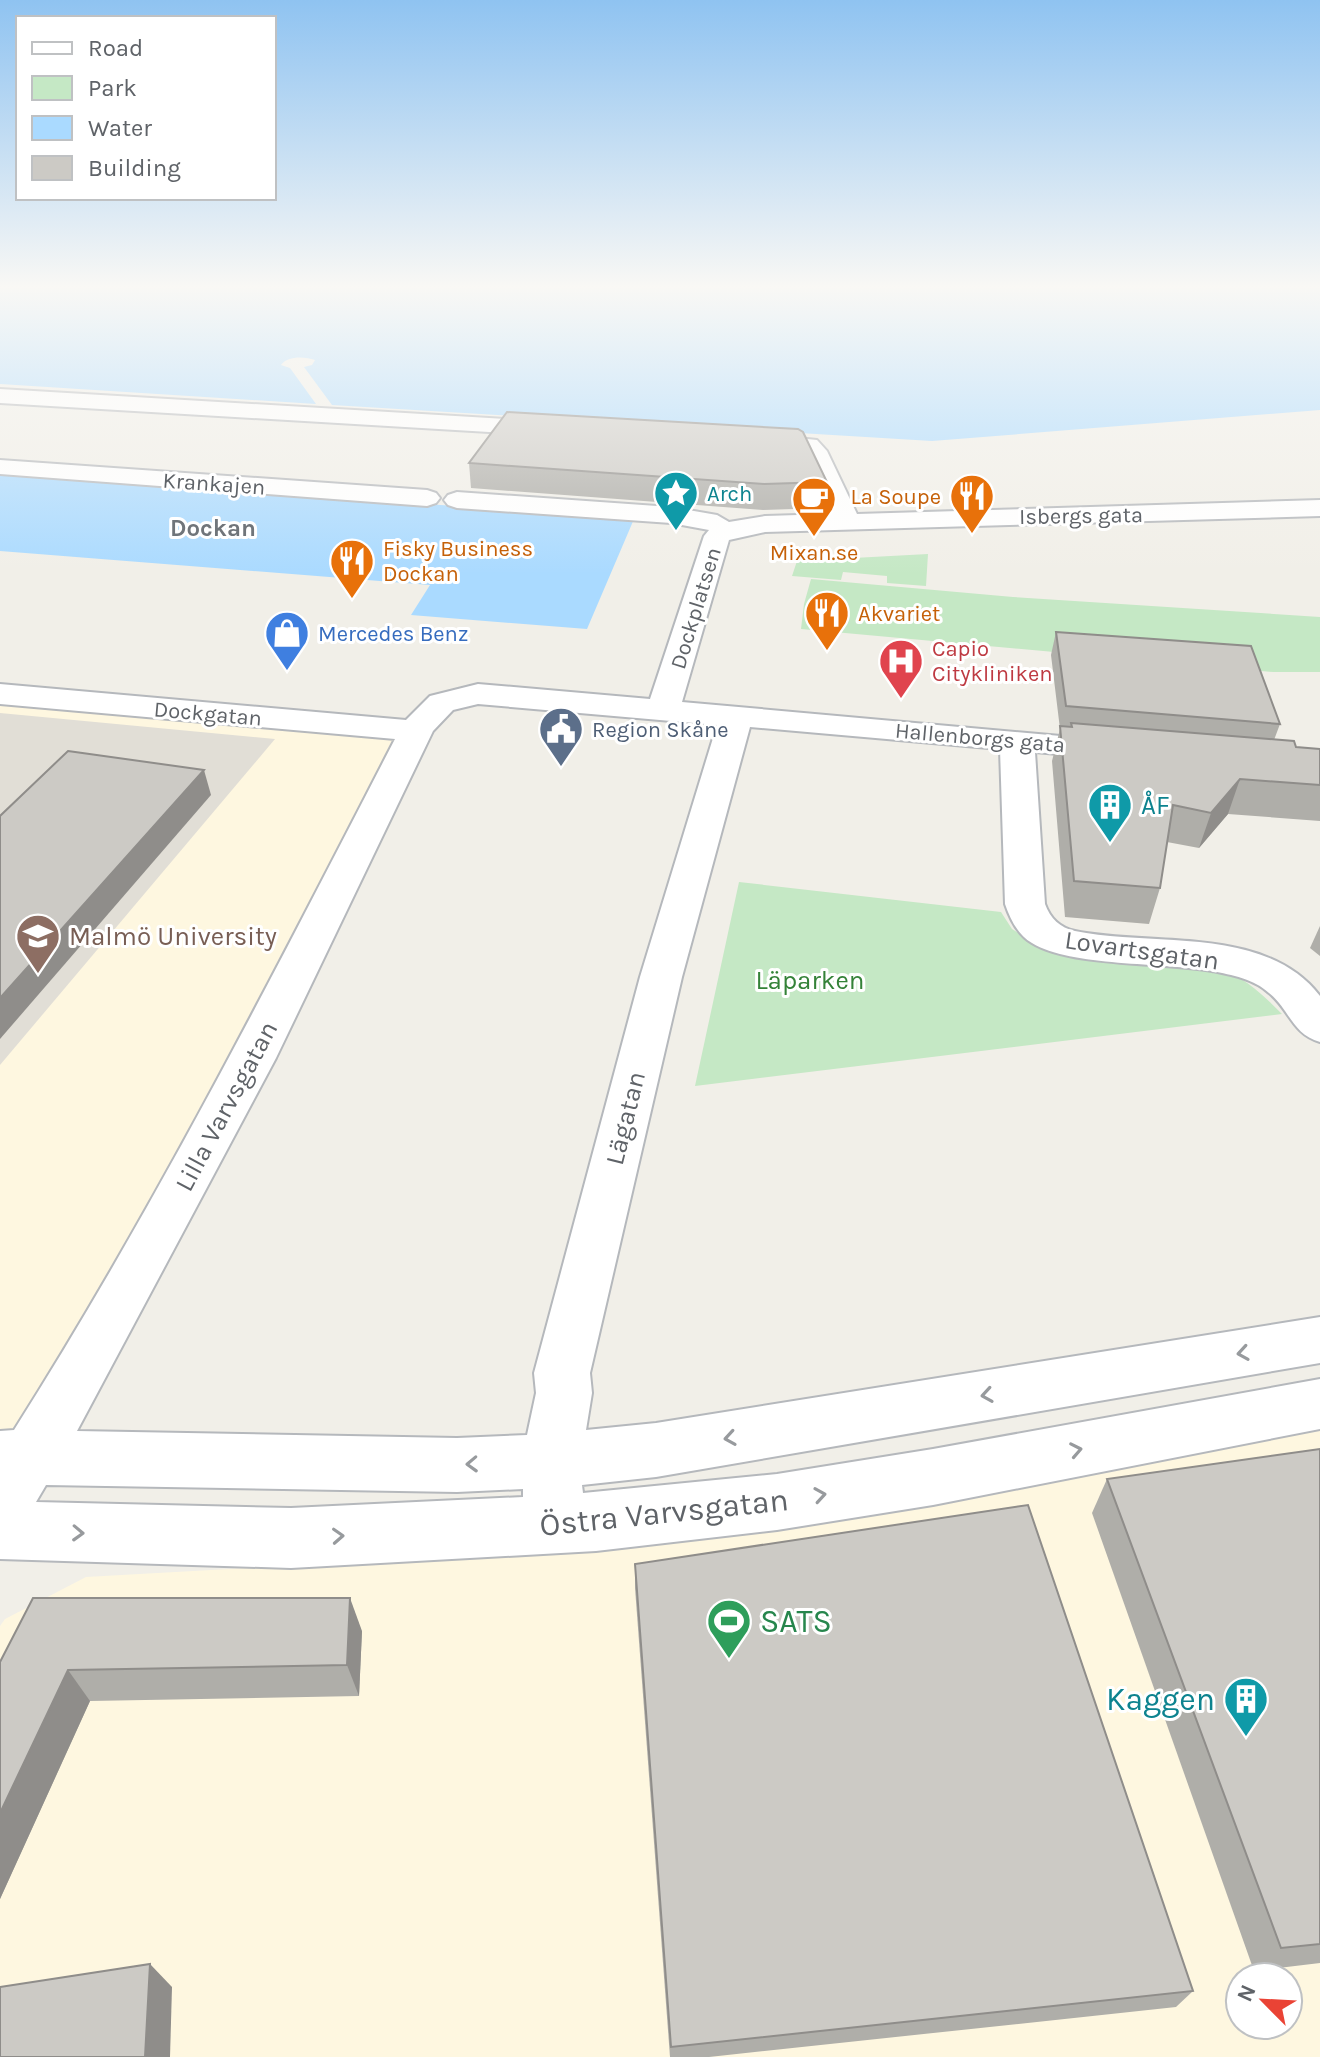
<svg xmlns="http://www.w3.org/2000/svg" width="1320" height="2057" viewBox="0 0 1320 2057" font-family="Karla,sans-serif">
<style>
.commercial{fill:#fef7e0;fill-rule:evenodd}
.education{fill:#e1ded6}
.green{fill:#c5e8c5}
.water{fill:#aadaff}
.lines{fill:none;stroke-linecap:round;stroke-linejoin:round}
.minor-casing{stroke:#b5b8bc;stroke-width:4}
.minor{fill:#fff;fill-rule:evenodd}
.wall{fill:#afaea9}
.shaded-wall{fill:#8f8d8a}
.building{fill:#cccac5;stroke:#8f8d8a;stroke-width:2}
.oneway{stroke:#979a9d}
.labels{text-anchor:middle;stroke-width:6;stroke-linejoin:round;paint-order:stroke}
.far-street-label{font-size:22px;fill:#5f6368;stroke:#fff}
.far-culture-label{font-size:22px;fill:#0d838f;stroke:#fff;text-anchor:start}
.far-food-label{font-size:22px;fill:#c56008;stroke:#fff;text-anchor:start}
.far-shop-label{font-size:22px;fill:#366cbe;stroke:#fff;text-anchor:start}
.far-health-label{font-size:22px;fill:#be3a42;stroke:#fff;text-anchor:start}
.far-service-label{font-size:22px;fill:#4e5e75;stroke:#fff;text-anchor:start}
.far-neighbourhood-label{font-size:24px;font-weight:bold;fill:#70757a;stroke:#fff}
.culture-label{font-size:26px;fill:#0d838f;stroke:#fff;text-anchor:start}
.education-label{font-size:26px;fill:#785e54;stroke:#fff;text-anchor:start}
.street-label{font-size:26px;fill:#5f6368;stroke:#fff}
.park-label{font-size:26px;fill:#348238;stroke:#fff}
.near-street-label{font-size:32px;fill:#5f6368;stroke:#fff}
.near-leisure-label{font-size:32px;fill:#27864d;stroke:#fff;text-anchor:start}
.near-culture-label{font-size:32px;fill:#0d838f;stroke:#fff;text-anchor:end}
</style>
<rect width="100%" height="100%" fill="#f1efe8"/>
<g class="commercial">
<polygon points="0,694 416,731 0,1506"/>
<path d="M 1320,1425 L 1320,2057 L 0,2057 L 0,1626 L 5,1619 L 86,1577 L 460,1556 ZM 1240,1977 L 1288,1977 L 1288,2025 L 1240,2025 Z"/>
</g>
<polygon class="education" points="0,713 275,739 0,1065"/>
<g class="green">
<polygon points="928,554 926,586 887,583 887,576 843,572 841,580 792,576 797,561"/>
<polygon points="811,579 1013,597 1320,617 1320,672 1273,672 801,629 804,604"/>
<path d="M 739,882 L 1001,912 L 1012,929 L 1031,941 L 1219,969 C 1246,978 1262,994 1282,1014 L 695,1086 Z"/>
</g>
<g class="water">
<path d="M 0,286 L 1320,286 L 1320,410 L 932,441 L 332,405 L 304,367 L 312,365 L 315,360 C 304,356 287,356 281,365 L 290,368 L 316,404 L 0,384 Z"/>
<polygon points="0,473 634,519 587,629 411,615 430,585 0,551"/>
</g>
<g class="lines">
<g class="minor-casing">
<g id="minor">
<polygon points="0,389 557,422 565,424 568,429 565,434 557,436 0,403"/>
<path d="M 749,433 L 817,440 L 827,451 L 857,514 L 1320,500 L 1320,516 L 765,532 L 729,540 L 682,702 L 1128,742 L 1133,749 L 1128,756 L 1116,759 L 1035,752 L 1045,904 C 1050,918 1060,928 1075,931 C 1153,947 1266,925 1320,996 L 1320,1042 C 1292,1034 1290,1010 1269,993 C 1254,979 1232,975 1212,971 C 1163,962 1071,967 1032,943 C 1018,935 1010,919 1005,904 L 1000,749 L 750,727 L 682,977 L 590,1373 L 592,1393 L 586,1430 L 656,1423 L 1320,1317 L 1320,1363 L 656,1477 L 582,1485 L 583,1493 L 777,1474 L 933,1449 L 1320,1379 L 1320,1429 L 933,1505 L 777,1530 L 596,1551 L 291,1568 L 0,1559 L 0,1431 L 14,1430 C 155,1208 274,973 395,739 L 0,704 L 0,684 L 406,720 L 430,696 L 478,684 L 650,699 L 704,536 L 709,530 L 671,523 L 457,508 L 448,505 L 444,500 L 448,495 L 457,492 L 671,507 L 717,515 L 729,522 L 765,516 L 831,514 L 802,451 L 741,445 L 737,440 L 741,435 ZM 478,704 L 717,725 L 640,977 L 534,1373 L 536,1393 L 527,1435 L 457,1438 L 77,1431 L 276,1058 L 433,731 L 453,710 ZM 46,1485 L 457,1492 L 523,1489 L 523,1497 L 291,1508 L 36,1502 Z"/>
<polygon points="0,460 427,490 436,493 440,498 436,503 427,506 0,474"/>
</g>
</g>
<use href="#minor" class="minor"/>
</g>
<g class="wall">
<polygon points="469,463 827,482 825,508 763,510 471,488"/>
<polygon points="1056,632 1280,724 1274,740 1296,747 1320,749 1320,821 1228,814 1199,848 1167,842 1160,888 1149,924 1065,917 1052,761 1060,729 1051,655"/>
<polygon points="1320,926 1320,956 1310,948"/>
<polygon points="1320,1449 1320,1963 1254,1971 1092,1513 1107,1479"/>
<polygon points="635,1564 1193,1991 1176,2007 709,2057 670,2057 635,1588"/>
<polygon points="362,1631 359,1696 90,1701 0,1899 0,1662"/>
</g>
<g class="shaded-wall">
<polygon points="204,770 211,795 0,1039 0,998"/>
<polygon points="1240,779 1228,814 1199,848 1211,813"/>
<polygon points="350,1598 362,1631 359,1696 347,1665"/>
<polygon points="68,1670 90,1701 0,1899 0,1813"/>
<polygon points="150,1964 172,1987 170,2057 145,2057"/>
</g>
<g class="building">
<polygon points="507,412 798,429 803,432 827,482 764,484 469,463"/>
<polygon points="1056,632 1251,646 1280,724 1066,706"/>
<polygon points="1071,723 1294,741 1296,747 1320,749 1320,785 1240,779 1211,813 1173,805 1160,888 1074,881 1060,726 1072,727"/>
<polygon points="68,751 204,770 0,998 0,816"/>
<polygon points="1320,1449 1320,1944 1281,1948 1107,1479"/>
<polygon points="1028,1505 1193,1991 671,2047 635,1564"/>
<polygon points="33,1598 350,1598 347,1665 68,1670 0,1813 0,1662"/>
<polygon points="150,1964 145,2057 0,2057 0,1987"/>
</g>
<defs><path id="oneway-chevron" d="M-2-3.5L2.5 0L-2 3.5" fill="none" stroke-width="1.6" stroke-linecap="round" stroke-linejoin="round" transform="scale(2)"/></defs>
<g class="oneway">
<use href="#oneway-chevron" transform="translate(1243 1353) rotate(171)"/>
<use href="#oneway-chevron" transform="translate(987 1395) rotate(171)"/>
<use href="#oneway-chevron" transform="translate(730 1438) rotate(171)"/>
<use href="#oneway-chevron" transform="translate(1076 1450) rotate(-11)"/>
<use href="#oneway-chevron" transform="translate(472 1464) rotate(178)"/>
<use href="#oneway-chevron" transform="translate(820 1495) rotate(-9)"/>
<use href="#oneway-chevron" transform="translate(78 1533) rotate(2)"/>
<use href="#oneway-chevron" transform="translate(338 1536) rotate(-3)"/>
</g>
<linearGradient id="sky" x2="0" y2="1"><stop stop-color="#8fc3f1"/><stop offset="0.5" stop-color="#f9f8f5"/><stop offset="1" stop-color="#f9f8f5" stop-opacity="0"/></linearGradient>
<rect width="1320" height="574" fill="url(#sky)"/>
<defs>
<g id="sight-pin" transform="scale(2.3)"><path d="M0 17L-7.5 6A9.5 9.5 0 1 1 7.5 6Z" fill="#0f9aa8" stroke="#fff"/><path d="M0-6L1.8-2.2L6-1.7L2.9 1.2L3.7 5.4L0 3.3L-3.7 5.4L-2.9 1.2L-6-1.7L-1.8-2.2Z" fill="#fff"/></g>
<g id="restaurant-pin" transform="scale(2.3)"><path d="M0 17L-7.5 6A9.5 9.5 0 1 1 7.5 6Z" fill="#e8710a" stroke="#fff"/><path d="M-5-6h1v4h1v-4h1v4h1v-4h1v5L-1.5 .5V6h-2V.5L-5-1ZM5-6V6H3V1.5H1.5Q1.5-4 5-6Z" fill="#fff"/></g>
<g id="cafe-pin" transform="scale(2.3)"><path d="M0 17L-7.5 6A9.5 9.5 0 1 1 7.5 6Z" fill="#e8710a" stroke="#fff"/><path d="M-5.5-4.5H6V0H3Q3 3.5 0 3.5H-2.5Q-5.5 3.5-5.5 0ZM3-3.2v2h1.7v-2ZM-6 4.5H4V6H-6Z" fill="#fff"/></g>
<g id="shop-pin" transform="scale(2.3)"><path d="M0 17L-7.5 6A9.5 9.5 0 1 1 7.5 6Z" fill="#3f7fe0" stroke="#fff"/><path d="M-5-2.5h2.3a2.7 3.5 0 0 1 5.4 0H5L5.5 6h-11ZM-1.5-2.5h3a1.5 2.3 0 0 0-3 0Z" fill="#fff"/></g>
<g id="hospital-pin" transform="scale(2.3)"><path d="M0 17L-7.5 6A9.5 9.5 0 1 1 7.5 6Z" fill="#e0444e" stroke="#fff"/><path d="M-5-5h3v3.5h4V-5h3V5h-3V1.5h-4V5h-3Z" fill="#fff"/></g>
<g id="civic-pin" transform="scale(2.3)"><path d="M0 17L-7.5 6A9.5 9.5 0 1 1 7.5 6Z" fill="#5c6f8a" stroke="#fff"/><path d="M-.6-6.5H3V-4.5H.6V-3L4-1V1h2V6H-6V1h2V-1L-.6-3ZM-1.2 2.5V6h2.4V2.5Z" fill="#fff"/></g>
<g id="building-pin" transform="scale(2.3)"><path d="M0 17L-7.5 6A9.5 9.5 0 1 1 7.5 6Z" fill="#0f9aa8" stroke="#fff"/><path d="M-4-6H4V6H1V3H-1V6H-4ZM-2.5-4.3h1.7v1.8h-1.7ZM.8-4.3h1.7v1.8H.8ZM-2.5-1h1.7V.8h-1.7ZM.8-1h1.7V.8H.8Z" fill="#fff"/></g>
<g id="university-pin" transform="scale(2.3)"><path d="M0 17L-7.5 6A9.5 9.5 0 1 1 7.5 6Z" fill="#8d6e63" stroke="#fff"/><path d="M0-5L7-2L0 1L-7-2ZM-4 1L0 2.5L4 1V4Q0 6-4 4Z" fill="#fff"/></g>
<g id="stadium-pin" transform="scale(2.3)"><path d="M0 17L-7.5 6A9.5 9.5 0 1 1 7.5 6Z" fill="#2e9e5b" stroke="#fff"/><path d="M0-5a6.5 5 0 1 0 0 10a6.5 5 0 1 0 0-10ZM-3.5-1.8h7v3.6h-7Z" fill="#fff"/></g>
</defs>
<g fill-rule="evenodd">
<use href="#sight-pin" x="676" y="493"/>
<use href="#restaurant-pin" x="972" y="496"/>
<use href="#cafe-pin" x="814" y="499"/>
<use href="#restaurant-pin" x="352" y="561"/>
<use href="#restaurant-pin" x="827" y="613"/>
<use href="#shop-pin" x="287" y="633"/>
<use href="#hospital-pin" x="901" y="661"/>
<use href="#civic-pin" x="561" y="729"/>
<use href="#building-pin" x="1110" y="805"/>
<use href="#university-pin" x="38" y="936"/>
<use href="#stadium-pin" x="729" y="1621"/>
<use href="#building-pin" x="1246" y="1699"/>
</g>
<g class="labels">
<g class="far-street-label">
<text transform="translate(214 483) rotate(4)" y="8">Krankajen</text>
<text transform="translate(1081 515) rotate(-1)" y="8">Isbergs gata</text>
<text transform="translate(695 608) rotate(-73)" y="8">Dockplatsen</text>
<text transform="translate(208 713) rotate(5)" y="8">Dockgatan</text>
<text transform="translate(980 737) rotate(5)" y="8">Hallenborgs gata</text>
</g>
<g class="far-culture-label">
<text x="707" y="501">Arch</text>
</g>
<g class="far-food-label">
<text x="941" y="504" text-anchor="end">La Soupe</text>
<text x="383" y="556">Fisky Business<tspan x="383" dy="25">Dockan</tspan></text>
<text x="814" y="560" text-anchor="middle">Mixan.se</text>
<text x="858" y="621">Akvariet</text>
</g>
<g class="far-shop-label">
<text x="318" y="641">Mercedes Benz</text>
</g>
<g class="far-health-label">
<text x="932" y="656">Capio<tspan x="932" dy="25">Citykliniken</tspan></text>
</g>
<g class="far-service-label">
<text x="592" y="737">Region Skåne</text>
</g>
<g class="far-neighbourhood-label">
<text x="213" y="536">Dockan</text>
</g>
<g class="culture-label">
<text x="1141" y="814">ÅF</text>
</g>
<g class="education-label">
<text x="69" y="945">Malmö University</text>
</g>
<g class="street-label">
<text transform="translate(1142 950) rotate(8)" y="9">Lovartsgatan</text>
<text transform="translate(226 1106) rotate(-62)" y="9">Lilla Varvsgatan</text>
<text transform="translate(625 1118) rotate(-76)" y="9">Lägatan</text>
</g>
<g class="park-label">
<text x="810" y="989">Läparken</text>
</g>
<g class="near-street-label">
<text transform="translate(664 1512) rotate(-6)" y="11">Östra Varvsgatan</text>
</g>
<g class="near-leisure-label">
<text x="760" y="1632">SATS</text>
</g>
<g class="near-culture-label">
<text x="1215" y="1710">Kaggen</text>
</g>
</g>
<rect x="16" y="16" width="260" height="184" fill="#ffffff" stroke="#bfc1c3" stroke-width="2"/>
<rect x="32" y="42" width="40" height="12" fill="#ffffff" stroke="#bfc1c3" stroke-width="2"/>
<text x="88" y="56" font-size="24" fill="#5f6368">Road</text>
<rect x="32" y="76" width="40" height="24" fill="#c5e8c5" stroke="#bfc1c3" stroke-width="2"/>
<text x="88" y="96" font-size="24" fill="#5f6368">Park</text>
<rect x="32" y="116" width="40" height="24" fill="#aadaff" stroke="#bfc1c3" stroke-width="2"/>
<text x="88" y="136" font-size="24" fill="#5f6368">Water</text>
<rect x="32" y="156" width="40" height="24" fill="#cccac5" stroke="#bfc1c3" stroke-width="2"/>
<text x="88" y="176" font-size="24" fill="#5f6368">Building</text>
<g transform="translate(1264 2001) rotate(294)"><circle r="38" fill="#ffffff" stroke="#bfc1c3" stroke-width="2"/>
<path d="M0-6L14 30L0 20L-14 30Z" fill="#ea4335"/>
<text y="-12" font-size="22" font-weight="bold" text-anchor="middle" fill="#5f6368">N</text>
</g>
</svg>
